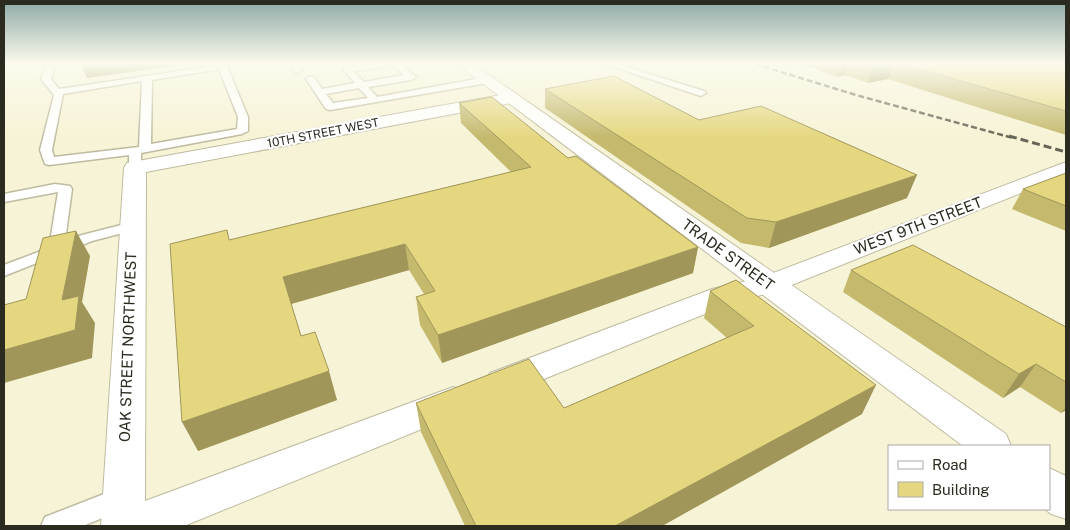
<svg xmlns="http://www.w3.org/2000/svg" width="1070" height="530" viewBox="0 0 1070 530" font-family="'Public Sans',sans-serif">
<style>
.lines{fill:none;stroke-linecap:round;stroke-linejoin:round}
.service-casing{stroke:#bfbba0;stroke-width:3}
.minor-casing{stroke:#bfbba0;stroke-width:2}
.tertiary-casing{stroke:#bfbba0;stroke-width:2}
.service{fill:#fff;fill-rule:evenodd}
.minor{fill:#fff;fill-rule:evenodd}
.tertiary{fill:#fff;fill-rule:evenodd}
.rail-far1{stroke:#666454;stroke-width:2.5;stroke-dasharray:6 3;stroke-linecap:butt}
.rail{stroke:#666454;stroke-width:3;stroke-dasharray:8 4;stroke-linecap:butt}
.wall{fill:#c5b96e}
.shaded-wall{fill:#a0965a}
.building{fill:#e5d780;stroke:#a0965a}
.labels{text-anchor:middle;stroke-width:4.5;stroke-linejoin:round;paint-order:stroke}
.far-street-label{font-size:12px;fill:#2c2b20;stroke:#fff}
.street-label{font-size:15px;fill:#2c2b20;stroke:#fff}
</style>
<rect width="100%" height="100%" fill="#f7f3d6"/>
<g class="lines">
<g class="service-casing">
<g id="service">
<path d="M 47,64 L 55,64 L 51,79 L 59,89 L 228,64 L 227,66 L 248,117 L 248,131 L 242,134 L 141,153 L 141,168 L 135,172 L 129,168 L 129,155 L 49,165 L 45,164 L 40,150 L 54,95 L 41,79 ZM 219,69 L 238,117 L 237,129 L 151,144 L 152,80 ZM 142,81 L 139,147 L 54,157 L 52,150 L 63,94 Z"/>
<polygon points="290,64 298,64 302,70 298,73 295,72"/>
<path d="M 367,64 L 387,64 L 383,67 L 353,71 L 364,82 L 404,75 L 391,64 L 400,64 L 416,77 L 411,80 L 368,87 L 377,97 L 487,77 L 492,80 L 487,83 L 330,110 L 326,109 L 306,79 L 308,77 L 314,77 L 322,89 L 355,83 L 343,69 L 347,66 ZM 359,88 L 368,98 L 333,103 L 326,94 Z"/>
<polygon points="605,64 617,64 704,91 706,93 701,96"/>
<polygon points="55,184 70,186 72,189 65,241 82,235 133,222 138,223 140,226 138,229 92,241 4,276 4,265 49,248 58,192 4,202 4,194"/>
<polygon points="122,487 131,490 135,498 131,506 83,526 41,526 45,517"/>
</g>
</g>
<g class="minor-casing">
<g id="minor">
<polygon points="511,93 517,94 519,98 517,102 146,172 145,501 453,387 466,391 471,401 466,411 184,526 101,526 124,168 127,163"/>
<polygon points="1066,162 1066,175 779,290 732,303 514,391 502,395 490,391 485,382 490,373 712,289 760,278"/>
</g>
</g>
<g class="tertiary-casing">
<g id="tertiary">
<polygon points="457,64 473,64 1006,434 1011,446 963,446"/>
<polygon points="1049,468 1066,476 1066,519 1051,514 1045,509 1049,509"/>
</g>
</g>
<use href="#service" class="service"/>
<use href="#minor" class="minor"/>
<use href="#tertiary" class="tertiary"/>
<polyline class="rail-far1" points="755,64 856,95 1013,138"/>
<polyline class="rail" points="1009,136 1066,152"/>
</g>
<g class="wall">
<polygon points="802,64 1066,64 1066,135 888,79 868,83 845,75 837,77"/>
<polygon points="545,89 699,120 907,198 769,248 741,243 545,108"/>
<polygon points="459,103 568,158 698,247 693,273 442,363 420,325 416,297 424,294 409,270 291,304 301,336 337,400 198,451 230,240 511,172 461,123"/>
<polygon points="1066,173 1066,231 1012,209 1023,189"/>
<polygon points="851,270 1066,327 1066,410 1061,413 1020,387 1003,398 843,292"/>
<polygon points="736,280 862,414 662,526 465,526 421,432 416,403 564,408 727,338 704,318 710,291"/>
</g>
<g class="shaded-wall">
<polygon points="81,64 191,64 87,78"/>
<polygon points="841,64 848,64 845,75 837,77"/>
<polygon points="883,64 894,64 888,79 868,83 874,65"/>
<polygon points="917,175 907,198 769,248 776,222"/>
<polygon points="76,231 90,256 82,302 95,323 92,358 4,383 4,350 62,300"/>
<polygon points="405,244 409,270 291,304 283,277"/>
<polygon points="698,247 693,273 442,363 438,335"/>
<polygon points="1036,364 1020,387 1003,398 1019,374"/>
<polygon points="329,371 337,400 198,451 182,422"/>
<polygon points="876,385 862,414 662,526 615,526"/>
<polygon points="1066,407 1066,410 1061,413"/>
</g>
<g class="building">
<polygon points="869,64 883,64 874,65"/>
<polygon points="902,64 1066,64 1066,111"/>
<polygon points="614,76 699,120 761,106 917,175 776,222 747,218 545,89"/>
<polygon points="492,97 568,158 576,156 698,247 438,335 416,297 435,291 405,244 283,277 301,336 315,332 329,371 182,422 170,244 227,230 229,240 531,167 459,103"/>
<polygon points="1066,173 1066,206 1023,189"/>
<polygon points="76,231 62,300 79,296 75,330 4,350 4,305 26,299 43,238"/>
<polygon points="913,245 1066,327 1066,382 1036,364 1019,374 851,270"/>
<polygon points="736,280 876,385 615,526 476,526 416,403 529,359 564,408 754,326 710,291"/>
</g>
<linearGradient id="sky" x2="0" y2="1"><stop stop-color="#8da9a5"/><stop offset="0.46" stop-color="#fbfaed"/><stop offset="1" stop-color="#fbfaed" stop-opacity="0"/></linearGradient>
<rect width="1070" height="138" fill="url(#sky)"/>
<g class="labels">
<g class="far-street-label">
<text transform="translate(323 133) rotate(-11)" y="4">10TH STREET WEST</text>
</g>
<g class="street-label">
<text transform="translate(918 226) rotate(-21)" y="5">WEST 9TH STREET</text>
<text transform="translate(728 255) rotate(36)" y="5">TRADE STREET</text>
<text transform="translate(128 347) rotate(-88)" y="5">OAK STREET NORTHWEST</text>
</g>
</g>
<rect width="1070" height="530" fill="none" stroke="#2c2b20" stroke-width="10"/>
<rect x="888" y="445" width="162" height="65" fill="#ffffff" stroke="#abaaa6"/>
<rect x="898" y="461" width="25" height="8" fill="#ffffff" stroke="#abaaa6"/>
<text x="932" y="470" font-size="15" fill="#2c2b20">Road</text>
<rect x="898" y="482" width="25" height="15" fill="#e5d780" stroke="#abaaa6"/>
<text x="932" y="495" font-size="15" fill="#2c2b20">Building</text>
</svg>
